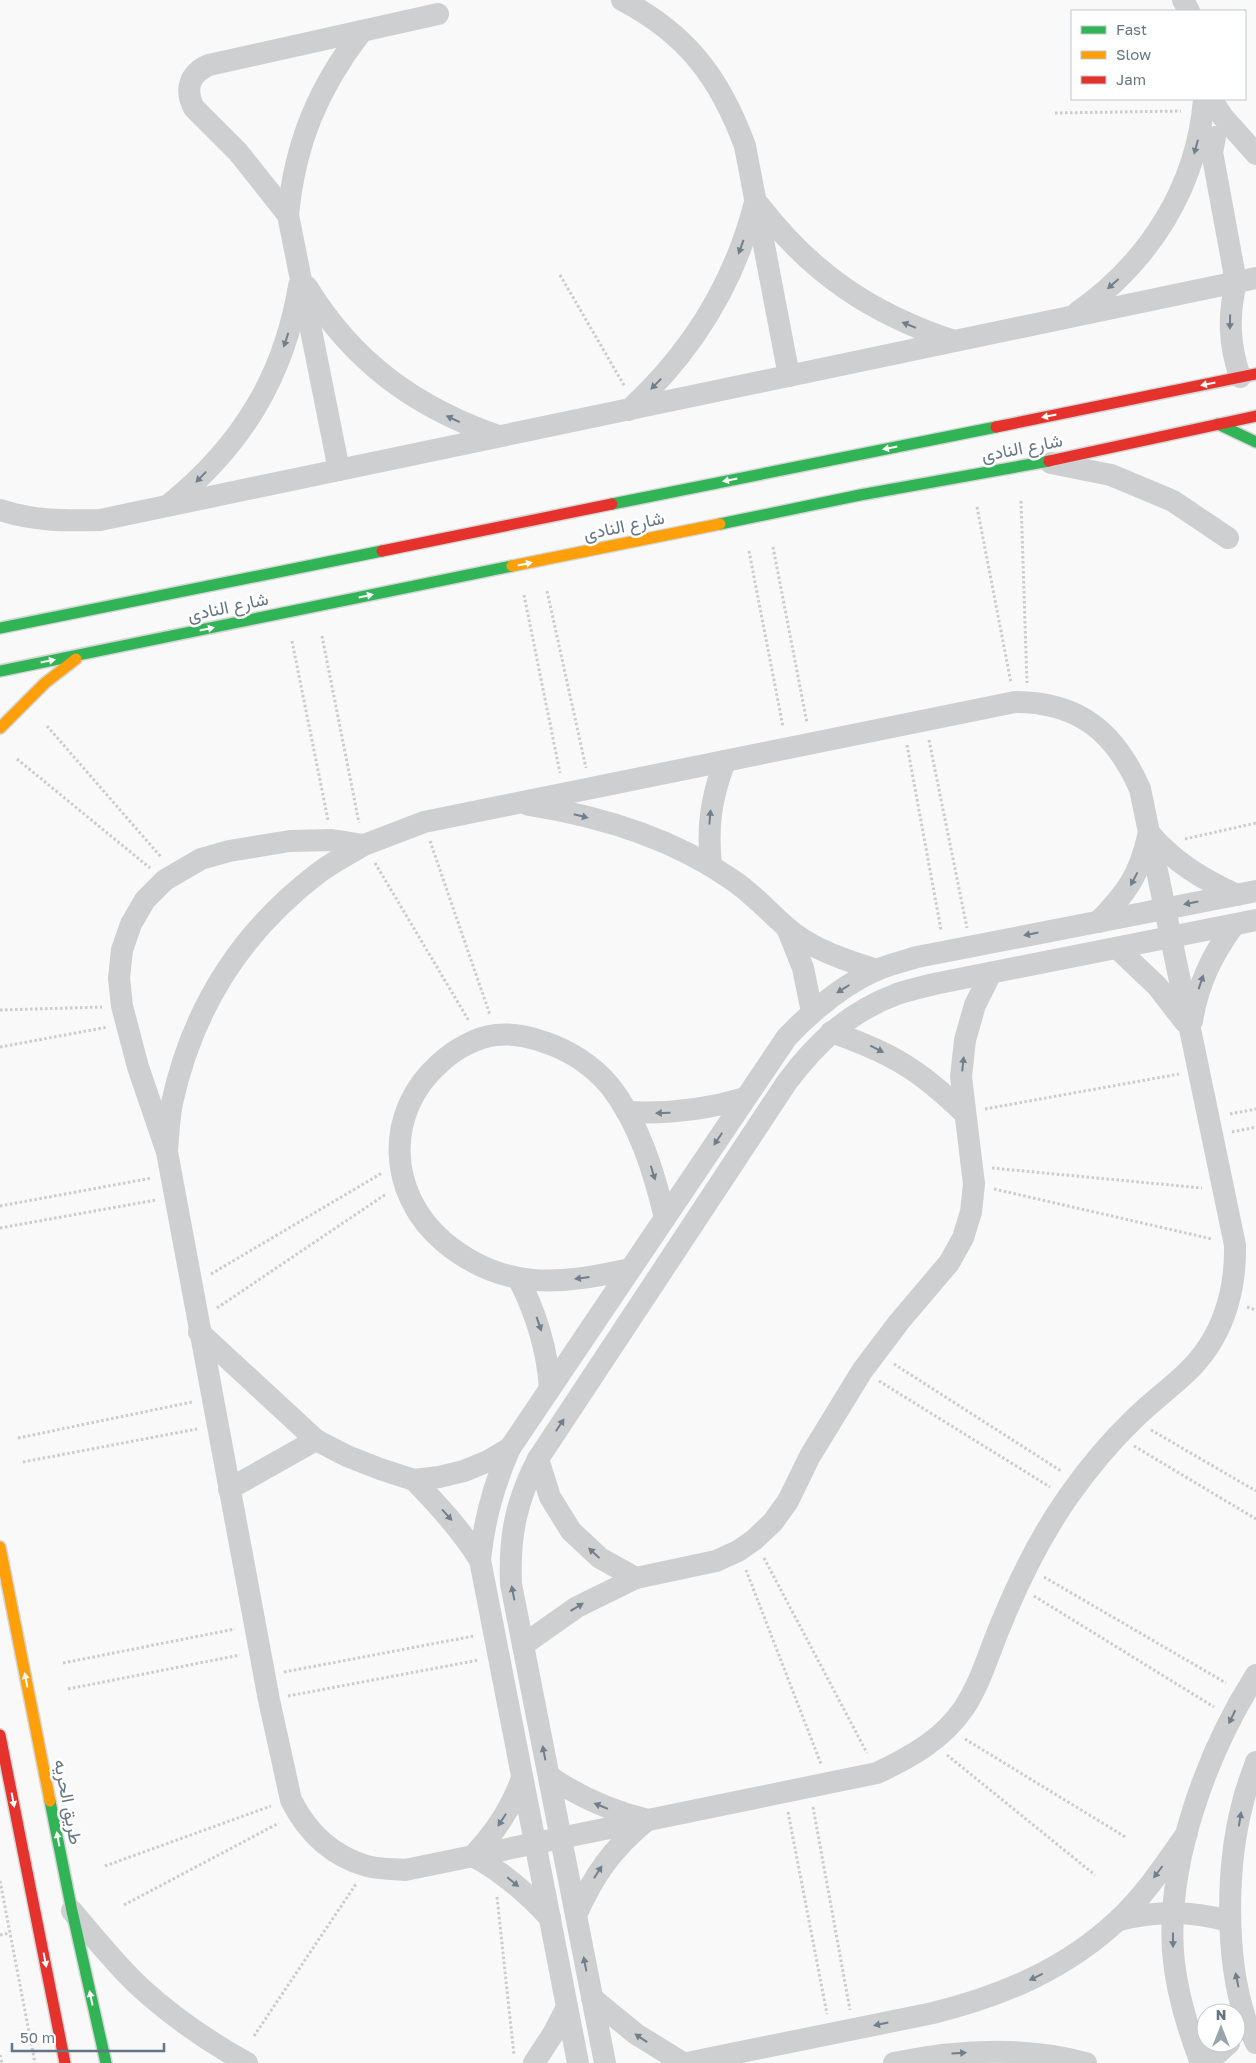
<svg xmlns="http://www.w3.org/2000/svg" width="1256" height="2063" viewBox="0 0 1256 2063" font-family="'Golos Text',Vazirmatn,sans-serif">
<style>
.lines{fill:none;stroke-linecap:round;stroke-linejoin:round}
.fast-casing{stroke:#d5d6d7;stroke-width:14}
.slow-casing{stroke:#d5d6d7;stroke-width:14}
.jam-casing{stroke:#d5d6d7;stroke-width:14}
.path{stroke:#cbcccd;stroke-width:3;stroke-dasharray:2.5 2.5;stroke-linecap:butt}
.street{stroke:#cecfd0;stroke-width:22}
.fast{stroke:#30b455;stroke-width:11}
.slow{stroke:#ff9f0a;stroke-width:11}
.jam{stroke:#e5322d;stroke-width:11}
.oneway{fill:#707f8b}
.oneway2{fill:#fff}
.labels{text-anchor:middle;stroke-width:5;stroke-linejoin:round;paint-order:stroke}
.street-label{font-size:18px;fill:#657683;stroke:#fff}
</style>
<rect width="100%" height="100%" fill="#f9f9f9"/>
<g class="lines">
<g class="fast-casing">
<g id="fast">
<polyline points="1218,424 1256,442"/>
<polyline points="612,504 996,427"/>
<polyline points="720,524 860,495 1049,461"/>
<polyline points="0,628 382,551"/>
<polyline points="0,671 512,566"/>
<polyline points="50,1801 72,1911 106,2063"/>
</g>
</g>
<g class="slow-casing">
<g id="slow">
<polyline points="512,566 720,524"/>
<polyline points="0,728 45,683 76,659"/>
<polyline points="0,1547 50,1801"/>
</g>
</g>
<g class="jam-casing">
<g id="jam">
<polyline points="996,427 1256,374"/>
<polyline points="1049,461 1256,416"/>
<polyline points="382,551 612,504"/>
<polyline points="0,1735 65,2063"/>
</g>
</g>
<g class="path">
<polyline points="1055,113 1181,111"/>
<polyline points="560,275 625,387"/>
<polyline points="1021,501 1027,683"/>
<polyline points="977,507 1011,683"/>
<polyline points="773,547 807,723"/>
<polyline points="749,551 783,727"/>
<polyline points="547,591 586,768"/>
<polyline points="524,595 560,773"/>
<polyline points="322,636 359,823"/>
<polyline points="292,641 328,820"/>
<polyline points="47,726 161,857"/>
<polyline points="929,740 967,928"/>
<polyline points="907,745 941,930"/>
<polyline points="17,759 150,868"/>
<polyline points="1185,839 1256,823"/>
<polyline points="430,841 490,1015"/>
<polyline points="375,863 469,1021"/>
<polyline points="0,1010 102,1007"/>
<polyline points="0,1047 108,1027"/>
<polyline points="985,1109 1179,1074"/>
<polyline points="1230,1114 1256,1109"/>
<polyline points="1232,1132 1256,1127"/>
<polyline points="992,1168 1202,1188"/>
<polyline points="994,1189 1212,1239"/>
<polyline points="0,1206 152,1178"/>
<polyline points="0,1228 156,1200"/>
<polyline points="211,1274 382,1173"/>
<polyline points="1247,1307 1256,1310"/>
<polyline points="217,1308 386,1194"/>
<polyline points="894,1364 1061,1471"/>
<polyline points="879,1381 1050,1487"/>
<polyline points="1151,1430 1256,1491"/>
<polyline points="18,1438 192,1402"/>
<polyline points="1134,1446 1256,1519"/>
<polyline points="23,1462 197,1429"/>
<polyline points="764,1558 867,1753"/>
<polyline points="746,1570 821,1764"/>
<polyline points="1044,1577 1226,1683"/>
<polyline points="1034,1596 1214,1707"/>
<polyline points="63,1663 235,1629"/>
<polyline points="284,1672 474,1636"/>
<polyline points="68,1689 240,1655"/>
<polyline points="288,1696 479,1660"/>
<polyline points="965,1739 1127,1838"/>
<polyline points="947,1755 1095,1875"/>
<polyline points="813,1807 850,2010"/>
<polyline points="788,1812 827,2014"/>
<polyline points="105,1866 271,1806"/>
<polyline points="0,1881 35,2063"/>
<polyline points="497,1897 514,2055"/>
<polyline points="124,1905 279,1823"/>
<polyline points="0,1935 10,1933"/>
<polyline points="254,2036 356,1884"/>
<polyline points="0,2055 2,2063"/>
</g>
<g class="street">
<path d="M 622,0 C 687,34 720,78 745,146 L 789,376"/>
<polyline points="1183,0 1189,11"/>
<polyline points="1211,99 1223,117 1256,154"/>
<path d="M 1215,137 L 1212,152 L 1236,282 C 1228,316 1229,344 1240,377"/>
<path d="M 759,205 C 812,274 872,314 954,341"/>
<path d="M 288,215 C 295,143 318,88 362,31"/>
<path d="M 307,287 C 353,362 415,407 498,436"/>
<path d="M 1078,312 C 1149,262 1197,187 1204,99"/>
<path d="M 629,410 C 690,354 733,286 754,206"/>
<polyline points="1051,463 1111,475 1173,501 1228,538"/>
<path d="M 339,470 L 288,215 L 238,152 L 194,108 C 184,89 190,73 209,65 L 438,14"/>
<path d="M 171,503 C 241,446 284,377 299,286"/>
<path d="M 0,510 C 33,521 65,521 100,520 L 1256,278"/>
<path d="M 529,805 C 599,816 672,838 731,879 C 751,892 767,910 785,926 C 810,949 845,960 877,970"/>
<path d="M 1149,833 C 1174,862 1202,879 1237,895"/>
<path d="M 711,866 C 707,826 711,798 725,761"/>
<path d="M 1098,922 C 1126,894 1140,874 1148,836"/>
<polyline points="787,928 803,968 812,1012"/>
<polyline points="1117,948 1157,986 1185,1022"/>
<path d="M 1192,1021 C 1198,984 1212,955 1234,925"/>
<path d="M 831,1032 C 890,1052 920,1070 964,1113"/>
<path d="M 627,1112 C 668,1114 705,1110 745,1098"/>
<path d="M 167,1152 L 138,1067 L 122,1006 L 119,978 L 122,950 L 131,924 L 145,900 L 165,880 L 201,859 L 229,851 L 290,841 L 332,840 L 364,845 L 424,822 L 1015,702 C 1079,702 1115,732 1140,789 L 1235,1245 C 1236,1293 1222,1340 1185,1374 C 1168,1390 1150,1403 1134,1419 C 1109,1443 1087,1470 1068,1497 C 1040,1537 1019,1580 1001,1624 C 989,1652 981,1682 964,1708 C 943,1739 911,1757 877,1773 L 405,1870 C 393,1869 378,1869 367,1866 C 332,1856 307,1832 291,1800 L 269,1700 L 167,1152 C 168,1136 169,1119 172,1103 C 193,1006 242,930 321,871 C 335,861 350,853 364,845"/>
<path d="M 630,1269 C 559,1285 503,1291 444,1242 C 387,1194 384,1112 440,1063 C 454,1050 476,1037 496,1035 C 512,1033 530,1037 544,1042 C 569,1050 593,1066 610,1086 C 639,1123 654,1172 665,1218"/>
<path d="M 519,1280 C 537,1315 547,1348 550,1388"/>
<polyline points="199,1332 316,1440 347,1456 380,1469 414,1480 439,1477 464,1471 488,1461 510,1448"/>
<polyline points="538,1459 550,1497 571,1531 600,1558 636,1578"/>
<path d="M 414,1480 C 438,1505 461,1530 480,1560"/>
<polyline points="229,1489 316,1440"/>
<polyline points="523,1645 577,1607 636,1578 716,1561 738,1551 754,1540 773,1522 788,1501 810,1456 862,1371 899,1322 949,1263 963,1238 971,1212 974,1184 961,1077 965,1040 975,1005 991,973"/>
<path d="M 1256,1762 C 1252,1775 1246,1788 1243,1802 C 1226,1865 1225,1956 1245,2018 C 1248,2027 1252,2035 1256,2043"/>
<path d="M 549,1776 C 579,1797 609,1810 644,1819"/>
<path d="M 522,1778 C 511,1809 495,1832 473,1856 C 503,1872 527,1893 550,1918"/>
<path d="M 72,1911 C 94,1937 116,1965 141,1988 C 174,2018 209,2042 247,2063"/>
<path d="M 576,1915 C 594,1875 612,1849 646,1821"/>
<path d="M 1119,1920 C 1160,1910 1189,1911 1230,1921"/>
<polyline points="592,1998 636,2034 683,2063"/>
<polyline points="534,2063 553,2034 567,2007"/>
<path d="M 578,2063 L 480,1560 C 484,1520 494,1484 510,1448 L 787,1037 C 813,1010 841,986 876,970 C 889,965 904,961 917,957 L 1256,891"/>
<path d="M 605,2063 L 511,1584 C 509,1536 516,1501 538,1459 L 787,1082 C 817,1042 849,1012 897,994 C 909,990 922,987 934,984 L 1256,920"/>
<path d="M 687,2063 L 933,2013 C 1002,1996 1066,1969 1118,1920 C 1145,1895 1166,1863 1187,1833"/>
<path d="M 894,2063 C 956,2050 1023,2046 1086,2063"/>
<path d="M 1201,2063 C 1187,2027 1176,1991 1173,1952 C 1167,1860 1207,1752 1256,1675"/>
<polyline points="1207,2063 1229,2043"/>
</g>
<use href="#fast" class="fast"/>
<use href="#slow" class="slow"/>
<use href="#jam" class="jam"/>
</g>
<defs><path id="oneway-solid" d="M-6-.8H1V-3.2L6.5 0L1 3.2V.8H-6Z" transform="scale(1.25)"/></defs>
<g class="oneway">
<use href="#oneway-solid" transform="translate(1196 147) rotate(105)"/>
<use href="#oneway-solid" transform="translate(741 247) rotate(110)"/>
<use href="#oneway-solid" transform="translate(1113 284) rotate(139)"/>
<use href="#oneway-solid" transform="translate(1230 322) rotate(91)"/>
<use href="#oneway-solid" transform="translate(909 325) rotate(-158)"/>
<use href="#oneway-solid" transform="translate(286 340) rotate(108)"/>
<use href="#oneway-solid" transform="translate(656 384) rotate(134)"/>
<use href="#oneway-solid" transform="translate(453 419) rotate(-155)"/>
<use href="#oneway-solid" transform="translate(201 477) rotate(134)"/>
<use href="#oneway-solid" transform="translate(581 816) rotate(14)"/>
<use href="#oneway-solid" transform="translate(710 817) rotate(-85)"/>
<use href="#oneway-solid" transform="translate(1134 879) rotate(118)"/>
<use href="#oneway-solid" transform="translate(1191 903) rotate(169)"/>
<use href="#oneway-solid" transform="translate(1031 934) rotate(169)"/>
<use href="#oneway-solid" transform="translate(1201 982) rotate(-71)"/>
<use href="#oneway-solid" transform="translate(843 989) rotate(148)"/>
<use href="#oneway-solid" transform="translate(877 1049) rotate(27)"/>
<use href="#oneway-solid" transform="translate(963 1064) rotate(-84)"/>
<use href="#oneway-solid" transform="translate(663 1113) rotate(178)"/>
<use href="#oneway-solid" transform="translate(718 1139) rotate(124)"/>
<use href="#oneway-solid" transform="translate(653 1173) rotate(73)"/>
<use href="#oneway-solid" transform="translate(582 1278) rotate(173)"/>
<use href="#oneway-solid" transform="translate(539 1324) rotate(71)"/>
<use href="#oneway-solid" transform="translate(560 1425) rotate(-57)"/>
<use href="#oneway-solid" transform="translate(447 1515) rotate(48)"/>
<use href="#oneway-solid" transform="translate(594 1553) rotate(-137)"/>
<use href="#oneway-solid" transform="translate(513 1593) rotate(-101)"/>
<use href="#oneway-solid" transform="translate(577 1607) rotate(-31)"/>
<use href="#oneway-solid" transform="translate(1232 1717) rotate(116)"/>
<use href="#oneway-solid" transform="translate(544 1753) rotate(-101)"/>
<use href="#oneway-solid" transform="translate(601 1806) rotate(-158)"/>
<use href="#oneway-solid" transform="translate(1240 1819) rotate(-81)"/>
<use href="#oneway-solid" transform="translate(502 1820) rotate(123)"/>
<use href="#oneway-solid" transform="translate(598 1872) rotate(-57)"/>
<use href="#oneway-solid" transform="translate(1158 1872) rotate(127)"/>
<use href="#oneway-solid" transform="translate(513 1882) rotate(39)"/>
<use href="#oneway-solid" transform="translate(1173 1940) rotate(90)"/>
<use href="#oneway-solid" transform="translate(585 1964) rotate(-101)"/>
<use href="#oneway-solid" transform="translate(1036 1977) rotate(154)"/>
<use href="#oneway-solid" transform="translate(1237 1980) rotate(-102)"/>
<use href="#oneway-solid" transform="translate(881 2024) rotate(168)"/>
<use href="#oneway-solid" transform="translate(641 2038) rotate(-146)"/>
<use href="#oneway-solid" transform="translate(959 2053) rotate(-4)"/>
</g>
<g class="oneway2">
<use href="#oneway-solid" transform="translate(1208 384) rotate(169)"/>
<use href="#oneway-solid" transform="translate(1049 416) rotate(169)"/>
<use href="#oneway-solid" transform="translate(890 448) rotate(169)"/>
<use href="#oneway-solid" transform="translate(730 480) rotate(169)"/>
<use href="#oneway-solid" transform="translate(525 564) rotate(-12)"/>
<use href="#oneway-solid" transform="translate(366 596) rotate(-12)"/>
<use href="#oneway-solid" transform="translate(207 629) rotate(-12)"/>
<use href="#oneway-solid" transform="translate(48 661) rotate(-11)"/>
<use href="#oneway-solid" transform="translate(26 1680) rotate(-101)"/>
<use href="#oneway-solid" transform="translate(13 1800) rotate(79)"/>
<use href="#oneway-solid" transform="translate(58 1839) rotate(-101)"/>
<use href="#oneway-solid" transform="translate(45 1960) rotate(79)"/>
<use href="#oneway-solid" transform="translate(91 1998) rotate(-102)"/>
</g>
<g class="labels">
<g class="street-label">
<text transform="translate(1022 448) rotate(-11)" y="6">شارع النادى</text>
<text transform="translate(624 526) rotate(-12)" y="6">شارع النادى</text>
<text transform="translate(228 607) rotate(-12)" y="6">شارع النادى</text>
<text transform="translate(68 1802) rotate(79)" y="6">طريق الحريه</text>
</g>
</g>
<rect x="1071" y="10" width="175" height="90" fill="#ffffff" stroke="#c1c8cd"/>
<rect x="1081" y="26" width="25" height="8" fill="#30b455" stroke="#c1c8cd"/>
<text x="1116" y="35" font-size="15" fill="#657683">Fast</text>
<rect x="1081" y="51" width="25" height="8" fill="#ff9f0a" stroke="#c1c8cd"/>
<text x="1116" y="60" font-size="15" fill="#657683">Slow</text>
<rect x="1081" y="76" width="25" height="8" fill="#e5322d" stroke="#c1c8cd"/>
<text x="1116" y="85" font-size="15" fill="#657683">Jam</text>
<g transform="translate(1221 2028)"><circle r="24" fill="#ffffff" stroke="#c1c8cd"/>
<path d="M0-4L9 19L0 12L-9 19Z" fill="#99a4ac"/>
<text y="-8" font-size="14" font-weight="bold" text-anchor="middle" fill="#657683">N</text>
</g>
<path d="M12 2043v8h152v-8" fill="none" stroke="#657683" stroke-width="2.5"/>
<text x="20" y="2043" font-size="15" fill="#657683" stroke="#ffffff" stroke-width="4" paint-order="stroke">50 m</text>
</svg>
